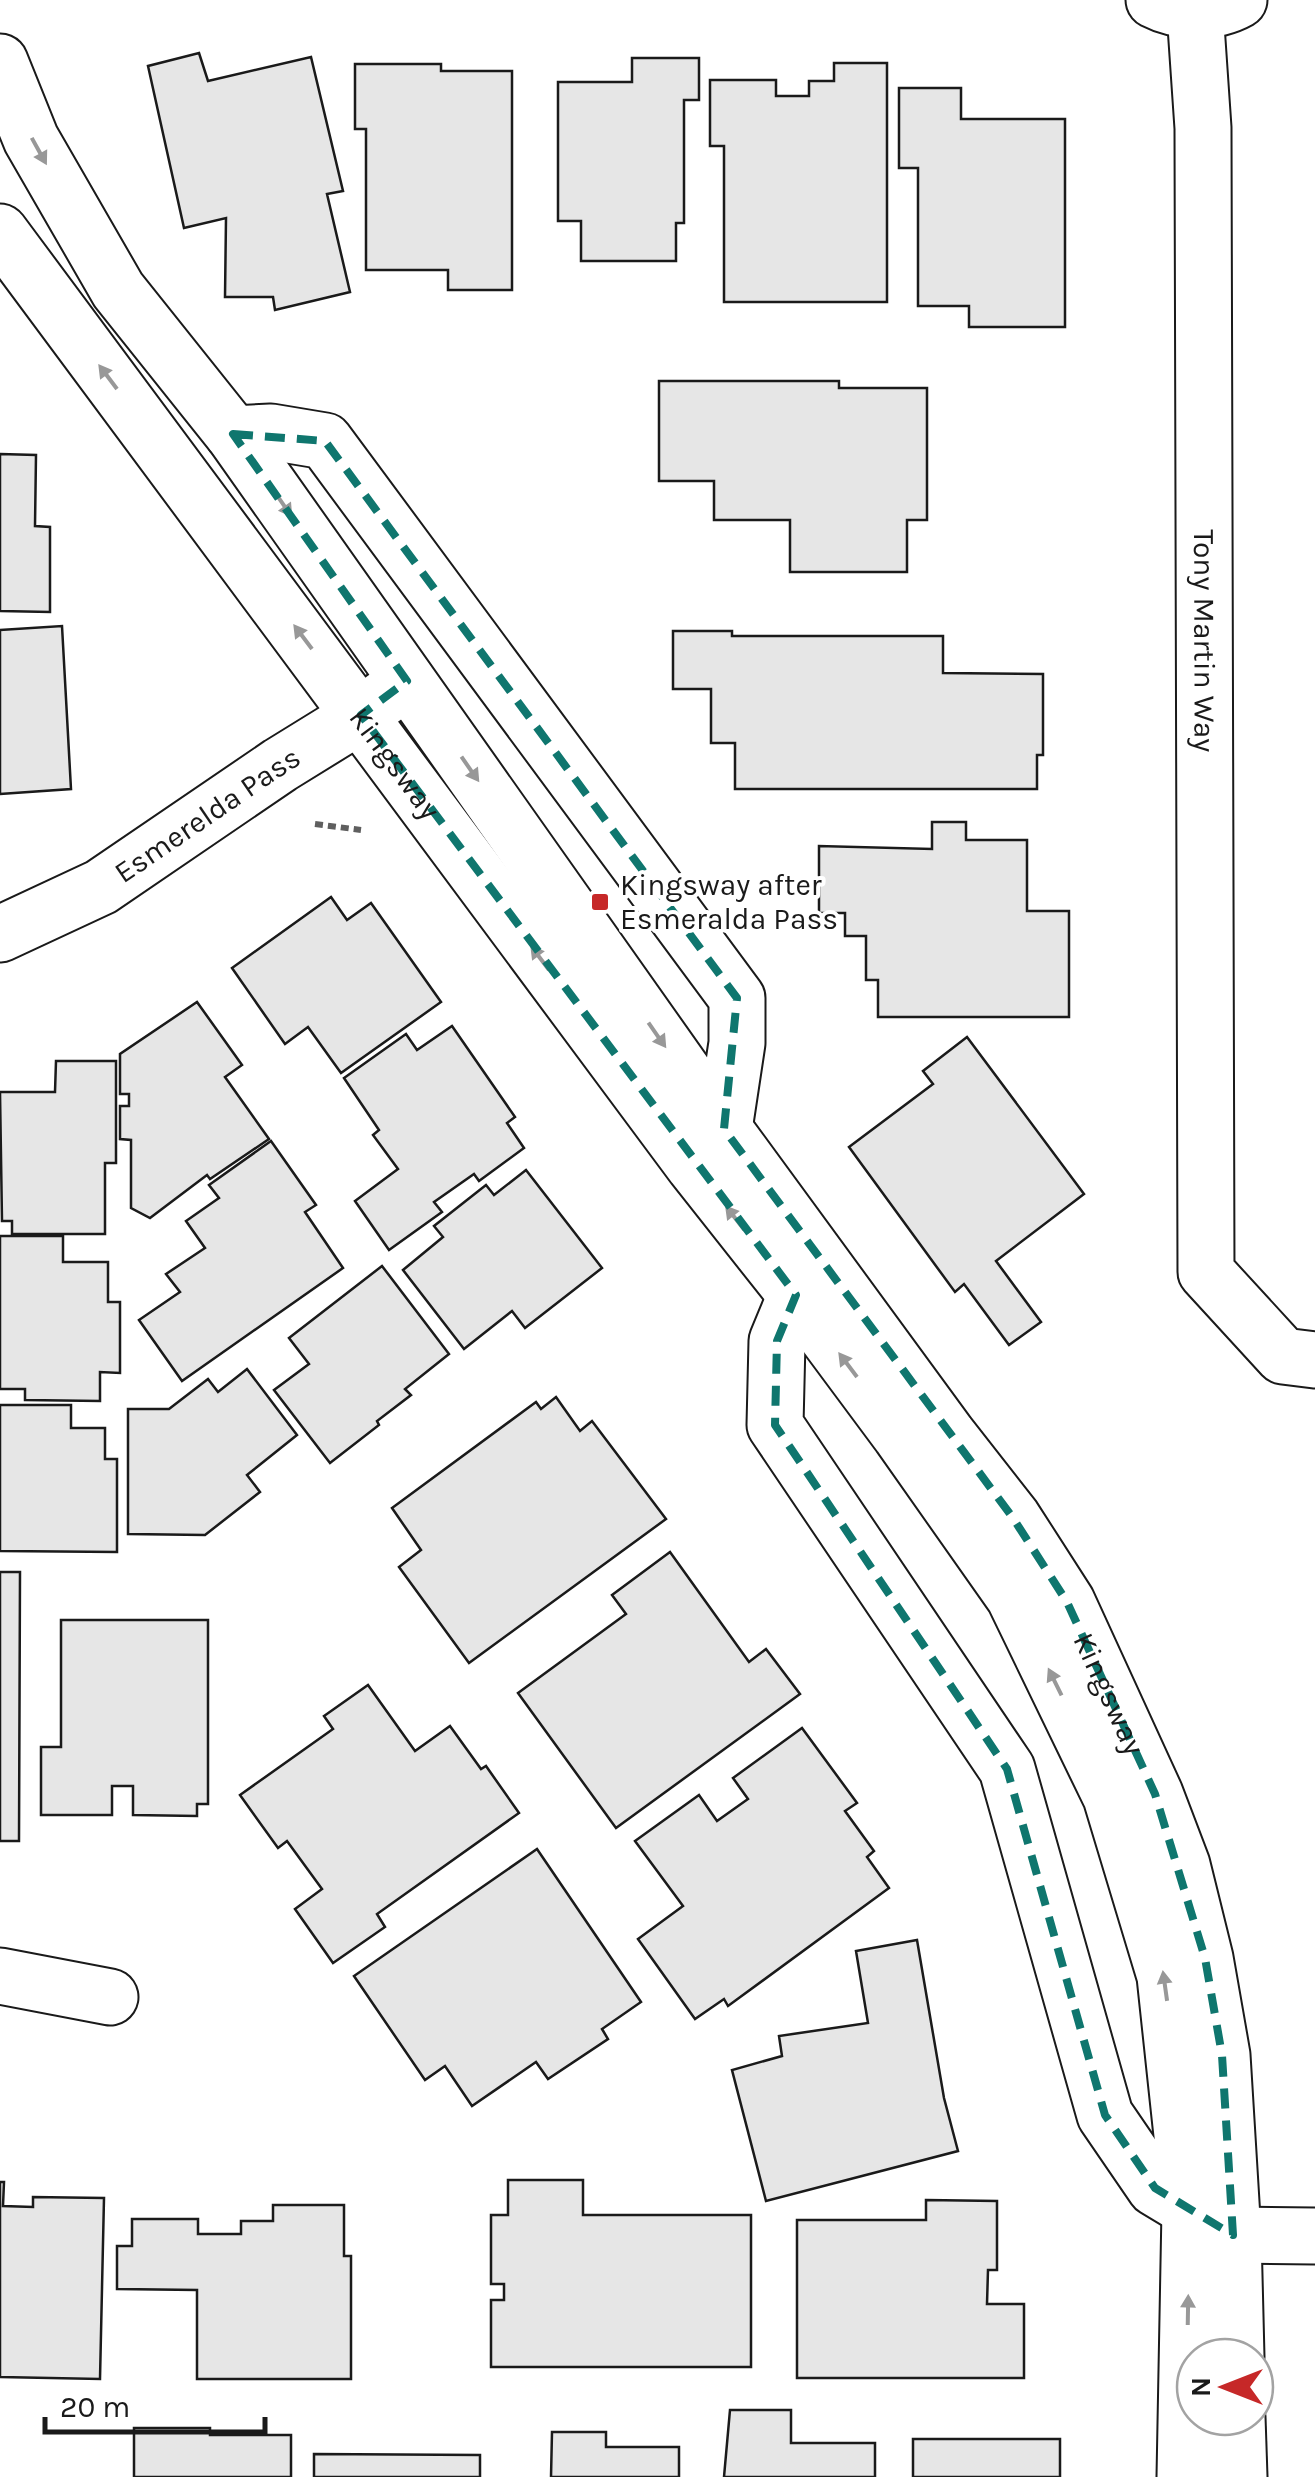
<svg xmlns="http://www.w3.org/2000/svg" width="1315" height="2477" viewBox="0 0 1315 2477" font-family="Karla,sans-serif">
<style>
.building{fill:#e6e6e6;stroke:#1a1a1a;stroke-width:2.5}
.lines{fill:none;stroke-linecap:round;stroke-linejoin:round}
.minor-casing{stroke:#1a1a1a;stroke-width:59}
.major-casing{stroke:#1a1a1a;stroke-width:59}
.path{stroke:#5f5f5f;stroke-width:6;stroke-dasharray:8 5;stroke-linecap:butt}
.minor{stroke:#fff;stroke-width:55}
.major{stroke:#fff;stroke-width:55}
.oneway{fill:#989898}
.marked{fill:none;stroke:#0f766e;stroke-width:8;stroke-dasharray:20 12;stroke-linejoin:round}
.poi-dot{fill:#c62828;stroke:#fff;stroke-width:4}
.labels{text-anchor:middle;stroke-width:8;stroke-linejoin:round;paint-order:stroke}
.street-label{font-size:30px;fill:#1a1a1a;stroke:#fff}
.poi-label{font-size:30px;fill:#1a1a1a;stroke:#fff;text-anchor:start}
</style>
<rect width="100%" height="100%" fill="#fff"/>
<g class="building">
<polygon points="199,53 208,81 311,57 343,191 327,194 350,292 275,310 273,297 225,297 226,218 184,228 148,66"/>
<polygon points="632,58 699,58 699,100 684,100 684,223 676,223 676,261 581,261 581,221 558,221 558,82 632,82"/>
<polygon points="834,63 887,63 887,302 724,302 724,146 710,146 710,80 776,80 776,96 809,96 809,81 834,81"/>
<polygon points="355,64 441,64 441,71 512,71 512,290 448,290 448,270 366,270 366,129 355,129"/>
<polygon points="899,88 961,88 961,119 1065,119 1065,327 969,327 969,306 918,306 918,168 899,168"/>
<polygon points="659,381 839,381 839,388 927,388 927,520 907,520 907,572 790,572 790,520 714,520 714,481 659,481"/>
<polygon points="0,454 36,455 35,526 50,527 50,612 0,611"/>
<polygon points="62,626 71,789 0,794 0,630"/>
<polygon points="673,631 732,631 732,636 943,636 943,673 1043,674 1043,755 1037,755 1037,789 735,789 735,743 711,743 711,689 673,689"/>
<polygon points="932,822 966,822 966,840 1027,840 1027,911 1069,911 1069,1017 878,1017 878,980 866,980 866,936 845,936 845,913 819,913 819,846 932,849"/>
<polygon points="331,897 347,920 371,903 441,1002 341,1073 308,1027 285,1044 232,968"/>
<polygon points="197,1002 242,1065 225,1077 269,1139 210,1179 207,1175 150,1218 131,1208 131,1140 120,1139 120,1106 129,1106 129,1094 120,1094 120,1054"/>
<polygon points="452,1026 515,1117 507,1123 524,1148 479,1181 474,1174 434,1202 442,1212 389,1250 355,1201 398,1169 373,1135 379,1130 344,1078 406,1034 417,1050"/>
<polygon points="967,1037 1084,1194 996,1261 1041,1322 1009,1345 964,1284 955,1292 849,1147 933,1084 923,1071"/>
<polygon points="56,1061 116,1061 116,1163 105,1163 105,1234 12,1234 12,1221 2,1221 0,1092 55,1092"/>
<polygon points="271,1141 316,1205 305,1212 343,1268 182,1381 139,1320 180,1292 166,1274 205,1248 186,1221 219,1198 209,1185"/>
<polygon points="526,1170 602,1268 525,1328 512,1311 464,1349 403,1270 443,1237 434,1226 486,1185 494,1195"/>
<polygon points="0,1236 63,1236 63,1262 108,1262 108,1302 120,1302 120,1373 100,1372 100,1401 25,1400 25,1389 0,1389"/>
<polygon points="382,1266 449,1354 405,1389 411,1395 377,1421 379,1425 330,1463 274,1390 309,1364 289,1338"/>
<polygon points="247,1369 297,1435 247,1475 260,1492 205,1535 128,1534 128,1409 169,1409 208,1379 218,1392"/>
<polygon points="556,1397 580,1431 592,1421 666,1519 469,1663 399,1567 421,1550 392,1508 536,1402 541,1409"/>
<polygon points="0,1405 71,1405 71,1428 105,1428 105,1459 117,1459 117,1552 0,1551"/>
<polygon points="670,1552 749,1662 766,1649 800,1694 616,1828 518,1693 626,1614 612,1595"/>
<polygon points="0,1572 20,1572 19,1841 0,1841"/>
<polygon points="61,1620 208,1620 208,1804 197,1804 197,1816 133,1815 133,1786 112,1786 112,1815 41,1815 41,1747 61,1747"/>
<polygon points="368,1685 415,1751 450,1726 481,1769 486,1766 519,1813 377,1914 385,1927 333,1963 295,1909 322,1889 287,1841 278,1848 240,1795 333,1729 324,1716"/>
<polygon points="802,1728 857,1803 845,1811 874,1851 867,1857 889,1888 728,2006 724,1999 695,2019 638,1939 683,1906 635,1841 699,1795 717,1821 748,1799 733,1778"/>
<polygon points="537,1849 641,2002 602,2029 608,2039 548,2079 536,2062 472,2106 445,2066 425,2080 354,1976"/>
<polygon points="917,1940 944,2098 958,2151 766,2201 732,2070 782,2056 779,2036 868,2023 856,1951"/>
<polygon points="508,2180 583,2180 583,2215 751,2215 751,2367 491,2367 491,2300 504,2300 504,2284 491,2284 491,2215 508,2215"/>
<polygon points="0,2182 4,2182 3,2206 33,2207 33,2197 104,2198 100,2379 0,2377"/>
<polygon points="926,2200 997,2201 997,2270 988,2270 987,2304 1024,2304 1024,2378 797,2378 797,2220 926,2220"/>
<polygon points="273,2205 344,2205 344,2256 351,2256 351,2379 197,2379 197,2290 117,2289 117,2246 132,2246 132,2219 198,2219 198,2234 241,2234 241,2221 273,2221"/>
<polygon points="730,2410 791,2410 791,2443 875,2443 875,2477 724,2477"/>
<polygon points="134,2428 210,2428 210,2435 291,2435 291,2477 134,2477"/>
<polygon points="552,2432 606,2432 606,2447 679,2447 679,2477 551,2477"/>
<rect x="913" y="2439" width="147" height="38"/>
<polygon points="314,2454 480,2455 480,2477 314,2477"/>
</g>
<g class="lines">
<g class="minor-casing">
<g id="minor">
<path d="M 1154,0 C 1179,13 1214,14 1239,0"/>
<path id="s1" d="M 1195,11 L 1203,128 L 1206,1272 L 1283,1356 L 1315,1360"/>
<polyline points="233,434 271,432 325,441 737,998 737,1043 724,1129"/>
<path id="s2" d="M 0,934 L 101,887 L 280,765 L 361,715 L 407,681"/>
<polyline points="796,1295 777,1341 775,1425 1007,1769 1105,2115 1155,2188 1233,2235 1315,2236"/>
<polyline points="0,1976 110,1997"/>
</g>
</g>
<g class="major-casing">
<g id="major">
<path id="s3" d="M 0,62 L 31,139 L 118,290 L 233,434 L 724,1129 L 948,1435 L 1013,1518 L 1067,1602 L 1155,1794 L 1182,1865 L 1205,1958 L 1222,2055 L 1233,2235 L 1236,2357"/>
<path id="s4" d="M 0,232 L 694,1166 L 796,1295 L 900,1435 L 1014,1597 L 1111,1797 L 1165,1976 L 1190,2210 L 1185,2477"/>
<polyline points="1237,2417 1239,2477"/>
</g>
</g>
<polyline class="path" points="315,824 361,830"/>
<use href="#minor" class="minor"/>
<use href="#major" class="major"/>
</g>
<defs><path id="oneway-solid" d="M-6-.8H1V-3.2L6.5 0L1 3.2V.8H-6Z" transform="scale(2.5)"/></defs>
<g class="oneway">
<use href="#oneway-solid" transform="translate(39 151) rotate(61)"/>
<use href="#oneway-solid" transform="translate(108 377) rotate(-127)"/>
<use href="#oneway-solid" transform="translate(283 504) rotate(55)"/>
<use href="#oneway-solid" transform="translate(303 637) rotate(-127)"/>
<use href="#oneway-solid" transform="translate(470 769) rotate(55)"/>
<use href="#oneway-solid" transform="translate(540 958) rotate(-127)"/>
<use href="#oneway-solid" transform="translate(657 1035) rotate(55)"/>
<use href="#oneway-solid" transform="translate(735 1218) rotate(-128)"/>
<use href="#oneway-solid" transform="translate(848 1365) rotate(-127)"/>
<use href="#oneway-solid" transform="translate(1055 1682) rotate(-116)"/>
<use href="#oneway-solid" transform="translate(1165 1986) rotate(-98)"/>
<use href="#oneway-solid" transform="translate(1188 2310) rotate(-89)"/>
</g>
<path class="marked" d="M 233,434 L 325,441 L 737,998 L 724,1129 L 1013,1518 L 1067,1602 L 1155,1794 L 1205,1958 L 1222,2055 L 1233,2235 L 1155,2188 L 1105,2115 L 1007,1769 L 775,1425 L 777,1341 L 796,1295 L 361,715 L 407,681 Z"/>
<rect class="poi-dot" x="590" y="892" width="20" height="20" rx="5"/>
<g class="labels">
<g class="street-label">
<text dy="10" stroke="none"><textPath href="#s1" startOffset="630">Tony Martin Way</textPath></text>
<text dy="10" stroke="none"><textPath href="#s4" startOffset="662">Kingsway</textPath></text>
<text dy="10" stroke="none"><textPath href="#s2" startOffset="240">Esmerelda Pass</textPath></text>
<text dy="10" stroke="none"><textPath href="#s3" startOffset="1978">Kingsway</textPath></text>
</g>
<g class="poi-label">
<text x="620" y="895">Kingsway after<tspan x="620" dy="34">Esmeralda Pass</tspan></text>
</g>
</g>
<g transform="translate(1225 2387) rotate(270)"><circle r="48" fill="#ffffff" stroke="#a3a3a3" stroke-width="2.5"/>
<path d="M0-8L18 38L0 25L-18 38Z" fill="#c62828"/>
<text y="-15" font-size="28" font-weight="bold" text-anchor="middle" fill="#1a1a1a">N</text>
</g>
<path d="M45 2417v15h220v-15" fill="none" stroke="#1a1a1a" stroke-width="5"/>
<text x="60" y="2417" font-size="30" fill="#1a1a1a" stroke="#ffffff" stroke-width="8" paint-order="stroke">20 m</text>
</svg>
